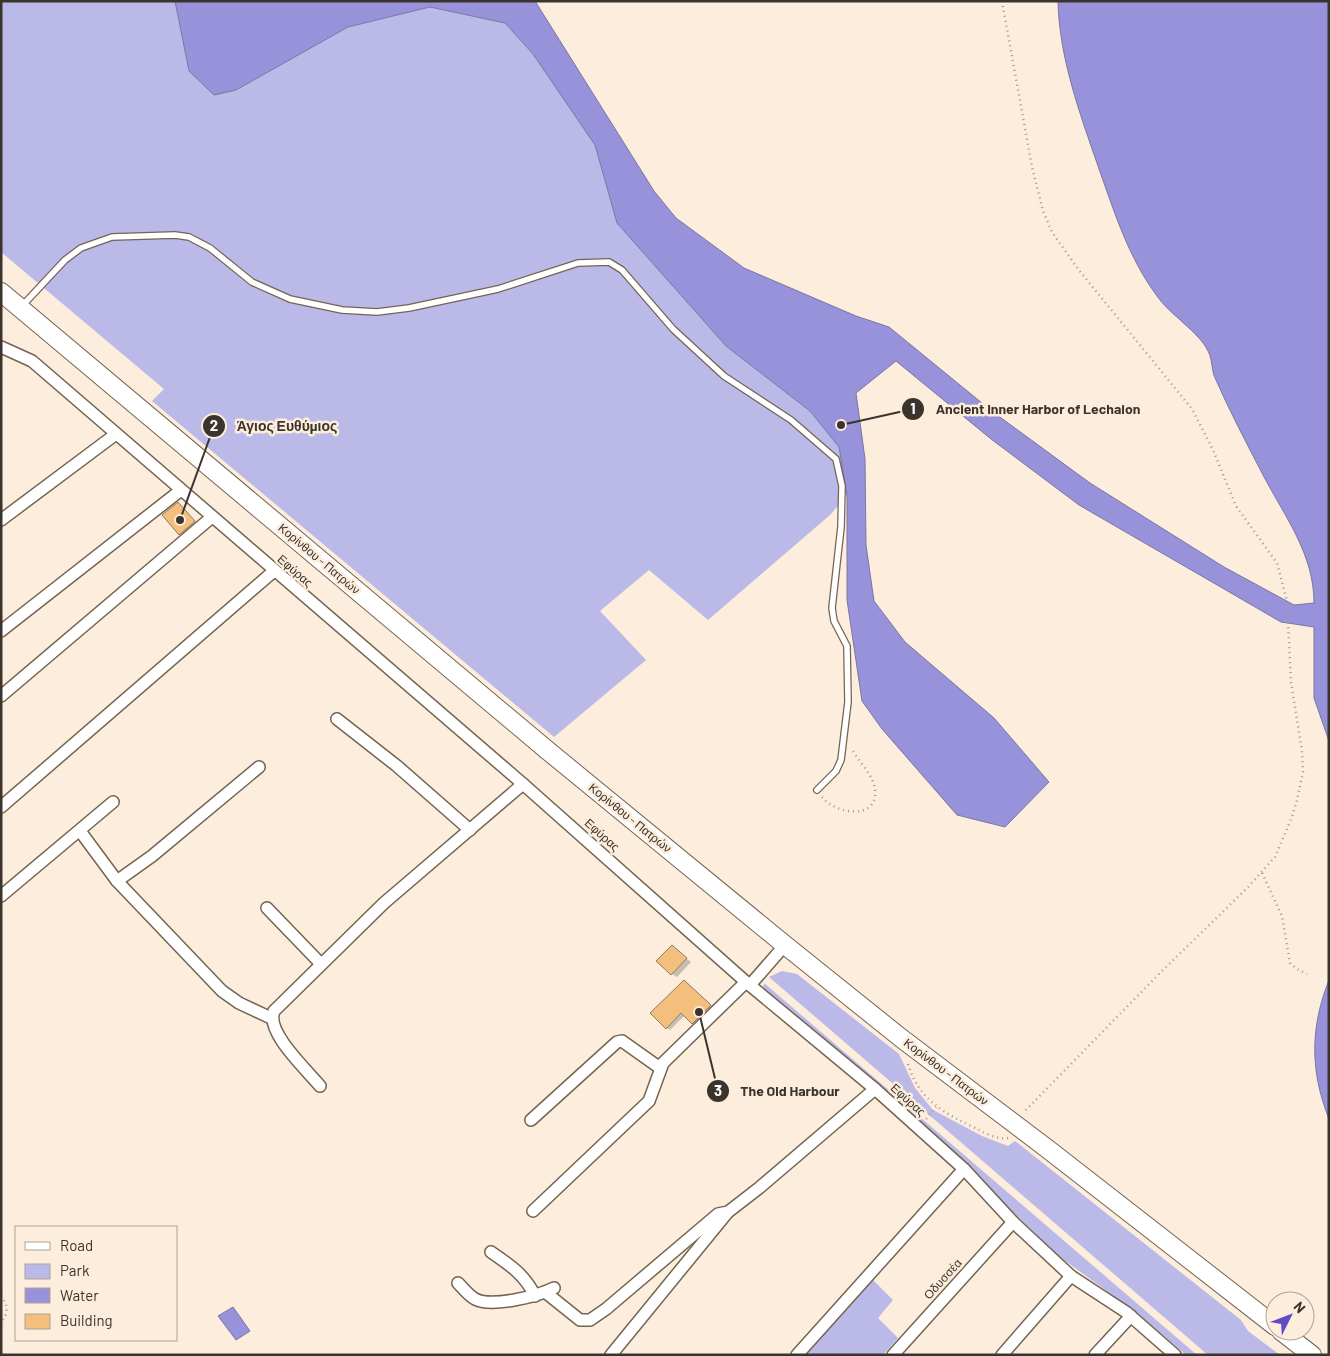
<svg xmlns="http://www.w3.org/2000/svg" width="1330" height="1356" viewBox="0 0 1330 1356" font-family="Barlow,sans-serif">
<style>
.green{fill:#bab9e8}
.water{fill:#9792d9;stroke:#7b76a5}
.shadow{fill:#0003}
.building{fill:#f4bf7c;stroke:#8e7d69}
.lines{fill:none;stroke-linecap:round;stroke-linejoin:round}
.lane-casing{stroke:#746451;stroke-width:8}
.street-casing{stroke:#746451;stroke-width:14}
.primary-casing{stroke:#746451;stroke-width:20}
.path{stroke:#a4998c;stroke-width:2.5;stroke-dasharray:1 4;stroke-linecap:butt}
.lane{stroke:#fff;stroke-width:5.5}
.street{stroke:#fff;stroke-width:11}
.primary{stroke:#fff;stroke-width:18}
.labels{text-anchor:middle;stroke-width:5;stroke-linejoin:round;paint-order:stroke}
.street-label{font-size:12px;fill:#3b342c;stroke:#fceddc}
.leader{fill:none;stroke:#3b342c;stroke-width:2}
.callout-dot{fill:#3b342c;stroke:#fceddc;stroke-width:2}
.mark-label{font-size:15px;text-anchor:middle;font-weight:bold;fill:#fff}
.callout-label{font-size:14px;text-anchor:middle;font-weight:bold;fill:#3b342c;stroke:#fceddc;stroke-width:5;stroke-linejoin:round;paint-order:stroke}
</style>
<rect width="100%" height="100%" fill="#fceddc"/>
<g class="green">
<polygon points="1,1 175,1 189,71 236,90 348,27 430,7 505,23 533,54 595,145 617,223 726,346 810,411 839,447 847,495 830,515 708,620 649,570 600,611 646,660 554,737 152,401 164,389 1,252"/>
<polygon points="782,971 797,974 899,1054 915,1088 933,1110 982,1136 1008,1146 1015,1141 1241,1320 1248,1331 1280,1355 1208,1355 769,977"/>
<polygon points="764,983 1197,1355 1186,1355 1136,1312 1057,1255 934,1134 763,989"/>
<polygon points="872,1279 893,1300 878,1318 898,1338 883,1355 804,1355"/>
</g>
<g class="water">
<path d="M 175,1 L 535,1 L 654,191 L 676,218 L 744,268 L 856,316 L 889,327 L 993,412 L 1090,483 L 1224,567 L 1294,605 L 1314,603 C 1314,554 1285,517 1263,475 C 1247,444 1230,412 1216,380 C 1211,371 1213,360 1208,351 C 1199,332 1170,315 1157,296 C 1128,257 1114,211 1098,166 C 1080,114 1059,57 1058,1 L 1329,1 L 1329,741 L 1314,698 L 1314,627 L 1281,622 L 1079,505 L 991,439 L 896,361 L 856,393 L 865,459 L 866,545 L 874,601 L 905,642 L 994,718 L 1049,782 L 1005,827 L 957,815 L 882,729 L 862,701 L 847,600 L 847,495 L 839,447 L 810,411 L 726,346 L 617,223 L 595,145 L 533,54 L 505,23 L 430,7 L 348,27 L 236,90 L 214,95 L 189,71 Z"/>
<path d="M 1329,980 L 1329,1119 C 1310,1071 1310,1028 1329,980 Z"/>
<polygon points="233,1307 250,1331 236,1340 218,1316"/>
</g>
<g class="shadow">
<polygon points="178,503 198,524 184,536 180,534"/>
<polygon points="673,947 691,962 677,977 672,974"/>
<polygon points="687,983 714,1008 696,1025 685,1015 670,1030 667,1028"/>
</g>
<g class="building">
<polygon points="178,502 195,521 179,535 162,515"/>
<polygon points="672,945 687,958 671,975 656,961"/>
<polygon points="684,980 711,1005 692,1024 681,1013 666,1029 650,1013"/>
</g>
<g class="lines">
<g class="lane-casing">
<polyline id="lane" points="22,306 65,260 81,248 112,237 175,235 189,237 210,248 252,282 290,299 342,310 377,312 409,308 498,289 578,263 609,262 622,270 673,329 724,376 791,420 836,459 842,486 841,527 832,608 834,621 847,646 848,702 841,760 836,771 817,790"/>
</g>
<g class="street-casing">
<g id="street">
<polyline points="1,347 32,361 523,784 746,982 875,1089 964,1169 1013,1222 1071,1276 1126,1312 1175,1355"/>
<polyline points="1,520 116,434"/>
<polyline points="1,631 181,490"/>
<polyline points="1,696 212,517"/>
<polyline points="337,719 397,766 470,830"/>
<polyline points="259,767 152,856 117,881 222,991 239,1003 271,1018"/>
<polyline points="1,807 274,571"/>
<polyline points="80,831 117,881"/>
<polyline points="1,896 113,802"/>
<polyline points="267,908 321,964"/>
<polyline points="750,985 785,945"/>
<path d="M 320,1086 C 307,1070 265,1032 274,1011 L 384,903 L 523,784"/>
<polyline points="531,1120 617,1042 622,1041 660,1068"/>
<polyline points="533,1211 649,1101 663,1063 746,982"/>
<path d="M 491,1252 C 510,1265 525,1275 535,1296"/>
<path d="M 458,1283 C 463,1288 468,1295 475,1299 C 492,1308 538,1296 554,1288"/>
<polyline points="545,1292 580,1320 590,1320 606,1309 718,1214 728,1212 759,1188 875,1089"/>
<polyline points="611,1355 727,1213"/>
<polyline points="797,1355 964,1169"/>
<polyline points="893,1355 1013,1222"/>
<polyline points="1002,1355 1071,1276"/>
<polyline points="1095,1355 1131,1316"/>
</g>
</g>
<g class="primary-casing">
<g id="primary">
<polyline points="1,292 547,750 785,945 901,1038 1049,1150 1275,1326"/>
<polyline points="1281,1331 1312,1355"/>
</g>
</g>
<g class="path">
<polyline points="1002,1 1032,167 1043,211 1052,232 1078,269 1192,409 1213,450 1236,506 1277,563 1287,601 1291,682 1302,751 1303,772 1297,800 1292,817 1275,857 1248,887 1158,975 1024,1112"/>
<path d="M 822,797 C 835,814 878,821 875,790 C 874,775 859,763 852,749"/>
<polyline points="1262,873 1282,916 1290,963 1297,969 1307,974"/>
<path d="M 908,1064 C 919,1100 944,1113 975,1128 C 985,1133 997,1140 1008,1138"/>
<polyline points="926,1119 936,1107"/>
<path d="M 1,1296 C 8,1305 9,1313 1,1322"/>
</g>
<use href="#lane" class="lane"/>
<use href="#street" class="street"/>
<use href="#primary" class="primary"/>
</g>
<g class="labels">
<g class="street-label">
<text transform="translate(319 559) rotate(40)" y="4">Κορίνθου - Πατρών</text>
<text transform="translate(295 571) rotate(41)" y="4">Εφύρας</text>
<text transform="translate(630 818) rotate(39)" y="4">Κορίνθου - Πατρών</text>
<text transform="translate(602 835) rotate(42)" y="4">Εφύρας</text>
<text transform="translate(946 1072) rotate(37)" y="4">Κορίνθου - Πατρών</text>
<text transform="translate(908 1100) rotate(42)" y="4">Εφύρας</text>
<text transform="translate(943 1279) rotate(-48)" y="4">Οδυσσέα</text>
</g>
</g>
<path class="leader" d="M841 425L913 409M180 520L214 426M699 1012L718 1091"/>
<g class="callout-dot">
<circle cx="841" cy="425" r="5"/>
<circle cx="180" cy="520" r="5"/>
<circle cx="699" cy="1012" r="5"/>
<circle cx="913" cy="409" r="12"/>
<circle cx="214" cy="426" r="12"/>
<circle cx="718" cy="1091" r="12"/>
</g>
<g class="mark-label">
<text x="913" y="414">1</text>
<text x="214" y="431">2</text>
<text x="718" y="1096">3</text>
</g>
<g class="callout-label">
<text x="1038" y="414">Ancient Inner Harbor of Lechaion</text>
<text x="287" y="431">Άγιος Ευθύμιος</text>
<text x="790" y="1096">The Old Harbour</text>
</g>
<rect width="1330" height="1356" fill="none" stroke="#3b342c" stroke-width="5"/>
<rect x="15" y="1226" width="162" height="115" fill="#fceddc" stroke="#afa396"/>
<rect x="25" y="1242" width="25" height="8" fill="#ffffff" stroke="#afa396"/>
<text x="60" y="1251" font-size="15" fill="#3b342c">Road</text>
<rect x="25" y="1264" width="25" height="15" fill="#bab9e8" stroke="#afa396"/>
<text x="60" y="1276" font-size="15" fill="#3b342c">Park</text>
<rect x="25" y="1288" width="25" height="15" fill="#9792d9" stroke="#afa396"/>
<text x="60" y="1301" font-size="15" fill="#3b342c">Water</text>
<rect x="25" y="1314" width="25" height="15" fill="#f4bf7c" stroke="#afa396"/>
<text x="60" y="1326" font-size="15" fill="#3b342c">Building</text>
<g transform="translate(1290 1316) rotate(48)"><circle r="24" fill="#fceddc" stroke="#afa396"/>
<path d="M0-4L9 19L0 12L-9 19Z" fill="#624cc5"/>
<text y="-8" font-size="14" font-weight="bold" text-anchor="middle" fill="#3b342c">N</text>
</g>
</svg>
